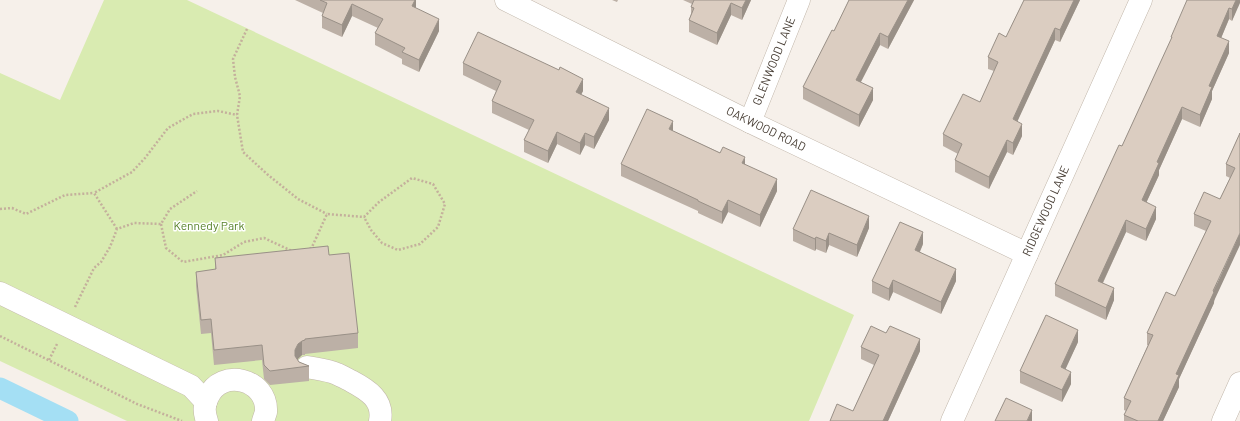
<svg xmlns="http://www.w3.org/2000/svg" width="1240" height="421" viewBox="0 0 1240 421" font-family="Barlow,sans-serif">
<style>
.green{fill:#d9ebb1}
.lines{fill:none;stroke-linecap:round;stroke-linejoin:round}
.canal{stroke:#a4dff4;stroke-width:21}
.minor-casing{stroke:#c2b7ab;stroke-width:23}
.path{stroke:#c4b09c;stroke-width:2.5;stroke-dasharray:2 2;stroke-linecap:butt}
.minor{stroke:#fff;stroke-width:22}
.wall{fill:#bcb0a6}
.shaded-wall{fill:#999087}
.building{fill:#dbcdc1;stroke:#999087}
.labels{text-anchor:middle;stroke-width:3;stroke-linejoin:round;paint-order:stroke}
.street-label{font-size:12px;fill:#4a4037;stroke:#fff}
.park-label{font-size:12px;fill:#558026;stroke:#fff}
</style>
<rect width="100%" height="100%" fill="#f6f0ea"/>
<polygon class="green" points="104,0 187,0 854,315 809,421 127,421 0,361 0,73 60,100"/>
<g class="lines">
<polyline class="canal" points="0,388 68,421"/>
<g class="minor-casing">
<g id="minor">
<polyline points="506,0 750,122 1027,254"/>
<polyline points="750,122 799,0"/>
<polyline points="0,293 191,386 206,402"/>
<path d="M 307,367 C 317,369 328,370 337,374 C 342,376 347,379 351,381 C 368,390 384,400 380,421"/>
<path d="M 207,421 C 204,413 204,404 208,397 C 221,367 268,379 266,412 C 265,415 264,418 263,421"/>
<polyline points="952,421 1141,0"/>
<polyline points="1223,421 1240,383"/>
</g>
</g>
<g class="path">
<polyline points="247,29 233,59 235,77 240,96 237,115 243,152 267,174 298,199 327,214"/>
<polyline points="0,209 12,208 26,214 65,195 94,193"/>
<polyline points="161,224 166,248 183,262 223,255 244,242 264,238 292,251"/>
<polyline points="117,229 94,193 132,172 145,158 168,128 193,114 218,111 237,115"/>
<polyline points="310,249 312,247 327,214 364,217 379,202 412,178 433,184 445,204 438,227 420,244 398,250 382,243 371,230 364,217"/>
<polyline points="75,307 94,268 101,262 110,247 117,229 134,223 161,224 170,209 197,191"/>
<polyline points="0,336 137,404 182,421"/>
<polyline points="49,360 57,344"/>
</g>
<use href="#minor" class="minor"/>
</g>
<g class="wall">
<polygon points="295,0 416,0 416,8 439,31 419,72 402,64 402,59 375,45 375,33 378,28 352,16 342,37 322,28 322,16 323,13"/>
<polygon points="612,0 618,0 617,2"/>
<polygon points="683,0 751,0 742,20 731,15 717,45 689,32 689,20 691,14 691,7 692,4"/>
<polygon points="849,0 914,0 888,49 880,45 861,82 873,100 859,127 803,99 803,87 834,31"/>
<polygon points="1024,0 1080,0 1060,42 1055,40 1017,121 1022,136 1013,155 1007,152 989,189 955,172 955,160 958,154 943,146 943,134 980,102 994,71 988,69 988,57 1006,37"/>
<polygon points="1240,0 1232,21 1229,19 1221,38 1229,53 1212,91 1212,99 1200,127 1182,119 1159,170 1159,175 1146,203 1156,219 1146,241 1126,232 1103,283 1114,300 1106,320 1055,296 1055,284 1122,146 1171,40 1171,37"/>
<polygon points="463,63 583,91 581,95 609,120 594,149 585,145 580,155 557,144 548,163 524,152 524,140 529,130 492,113 492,101 496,91 463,75"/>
<polygon points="673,131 745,164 777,191 760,227 728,212 722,224 698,213 698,211 621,176 621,164"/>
<polygon points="1240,133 1214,303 1179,379 1179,387 1163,421 1124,421 1124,415 1126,411 1124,410 1124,398 1148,345 1147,345 1147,333 1175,296 1206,231 1194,226 1194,214 1220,199 1230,178 1226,176 1226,164"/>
<polygon points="869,228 857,257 829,245 826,253 816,249 815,251 793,241 793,229"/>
<polygon points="923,244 920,252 956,281 941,314 893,292 889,301 872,293 872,281"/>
<polygon points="329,255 358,333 358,348 305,354 305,355 302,355 297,359 299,362 309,366 309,381 270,385 264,379 262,360 214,365 211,333 201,334 196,286 196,272 215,270 215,258"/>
<polygon points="1078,342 1065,369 1071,384 1062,402 1020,383 1020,371"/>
<polygon points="861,347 920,351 888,421 830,421 853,411 874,365 861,359"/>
</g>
<g class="shaded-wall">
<polygon points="415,0 416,0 416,11 412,6"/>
<polygon points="746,0 751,0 742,20 742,8"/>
<polygon points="908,0 914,0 888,49 888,37"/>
<polygon points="1074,0 1080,0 1060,42 1060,30"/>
<polygon points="1236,0 1240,0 1240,3 1232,21 1232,9"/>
<polygon points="731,3 731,15 717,45 717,33"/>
<polygon points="352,4 352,16 342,37 342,25"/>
<polygon points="1229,8 1229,19 1217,48 1217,36"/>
<polygon points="439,19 439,31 419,72 419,60"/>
<polygon points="1055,28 1055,40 1013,131 1013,119"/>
<polygon points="880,33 880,45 856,91 856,80"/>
<polygon points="1229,41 1229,53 1212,91 1212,99 1200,127 1200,115 1209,86"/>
<polygon points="583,79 583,91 576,104 576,92"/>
<polygon points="873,88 873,100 859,127 859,115"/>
<polygon points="1182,107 1182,119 1159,170 1159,175 1142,212 1142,200 1157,162"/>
<polygon points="609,108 609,120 594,149 594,137"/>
<polygon points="673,121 673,133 669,129"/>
<polygon points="1022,124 1022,136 1013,155 1013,143"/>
<polygon points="557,132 557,144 548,163 548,151"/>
<polygon points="585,133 585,145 580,155 580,143"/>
<polygon points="1007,140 1007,152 989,189 989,177"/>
<polygon points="745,157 745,169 742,163"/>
<polygon points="777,179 777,191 760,227 760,215"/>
<polygon points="728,200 728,212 722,224 722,212"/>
<polygon points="1156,207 1156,219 1146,241 1146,229"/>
<polygon points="869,216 869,228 857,257 857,245"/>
<polygon points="1126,220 1126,232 1098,293 1098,281"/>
<polygon points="923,232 923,244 915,262 915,250"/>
<polygon points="829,233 829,245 826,253 826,241"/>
<polygon points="1240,233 1240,245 1214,301 1214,303 1179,379 1179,387 1163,421 1158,421 1176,374"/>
<polygon points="816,237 816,249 815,251 815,239"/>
<polygon points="956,269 956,281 941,314 941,302"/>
<polygon points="893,280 893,292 889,301 889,289"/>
<polygon points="1114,288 1114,300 1106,320 1106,308"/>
<polygon points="1078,330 1078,342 1061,379 1061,367"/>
<polygon points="920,339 920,351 888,421 883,421"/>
<polygon points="302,341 302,355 298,359 295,364 295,350 298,344"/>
<polygon points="1071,372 1071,384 1062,402 1062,390"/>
<polygon points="1032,410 1032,421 1027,421"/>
</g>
<g class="building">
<polygon points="320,0 415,0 412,6 439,19 419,60 402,52 405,48 375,33 383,19 352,4 342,25 322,16 327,3"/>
<polygon points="694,0 746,0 742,8 731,3 717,33 689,20 694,8 691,7"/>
<polygon points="849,0 908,0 888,37 880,33 856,80 873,88 859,115 803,87 832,30 834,31"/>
<polygon points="1024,0 1074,0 1060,30 1055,28 1013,119 1022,124 1013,143 1007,140 989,177 955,160 962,144 943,134 963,94 980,102 998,62 988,57 999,33 1006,37"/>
<polygon points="1187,0 1236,0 1232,9 1229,8 1217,36 1229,41 1209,86 1212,87 1200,115 1182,107 1157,162 1159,163 1142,200 1156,207 1146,229 1126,220 1098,281 1114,288 1106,308 1055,284 1119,145 1122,146 1172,37 1171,37"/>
<polygon points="478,32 559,70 560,67 583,79 576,92 609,108 594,137 585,133 580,143 557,132 548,151 524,140 534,120 492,101 501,81 463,63"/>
<polygon points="647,109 673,121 669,129 720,153 723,147 745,157 742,163 777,179 760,215 728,200 722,212 698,201 698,200 621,164"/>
<polygon points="1240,133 1240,233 1213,291 1214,292 1176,374 1179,375 1158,421 1138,421 1124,415 1131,401 1124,398 1153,335 1147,333 1166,292 1175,296 1211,221 1194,214 1204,192 1220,199 1235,168 1226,164"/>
<polygon points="811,190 869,216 857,245 829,233 826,241 816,237 815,239 793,229"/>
<polygon points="900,222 923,232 915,250 956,269 941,302 893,280 889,289 872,281"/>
<polygon points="328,246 329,255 349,253 358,333 305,339 305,340 302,341 298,344 295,350 295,356 299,362 309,366 270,371 264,365 262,345 214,350 211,319 201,320 196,272 216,269 215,258"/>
<polygon points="1046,315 1078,330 1061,367 1071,372 1062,390 1020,371"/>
<polygon points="871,326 886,333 890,326 920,339 883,421 830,421 837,404 853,411 879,355 861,347"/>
<polygon points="1006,398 1032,410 1027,421 995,421"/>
</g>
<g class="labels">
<g class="street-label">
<text transform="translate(774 61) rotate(-68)" y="4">GLENWOOD LANE</text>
<text transform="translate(766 129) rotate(26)" y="4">OAKWOOD ROAD</text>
<text transform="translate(1046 211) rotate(-66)" y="4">RIDGEWOOD LANE</text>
</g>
<g class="park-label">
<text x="209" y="230">Kennedy Park</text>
</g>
</g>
</svg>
